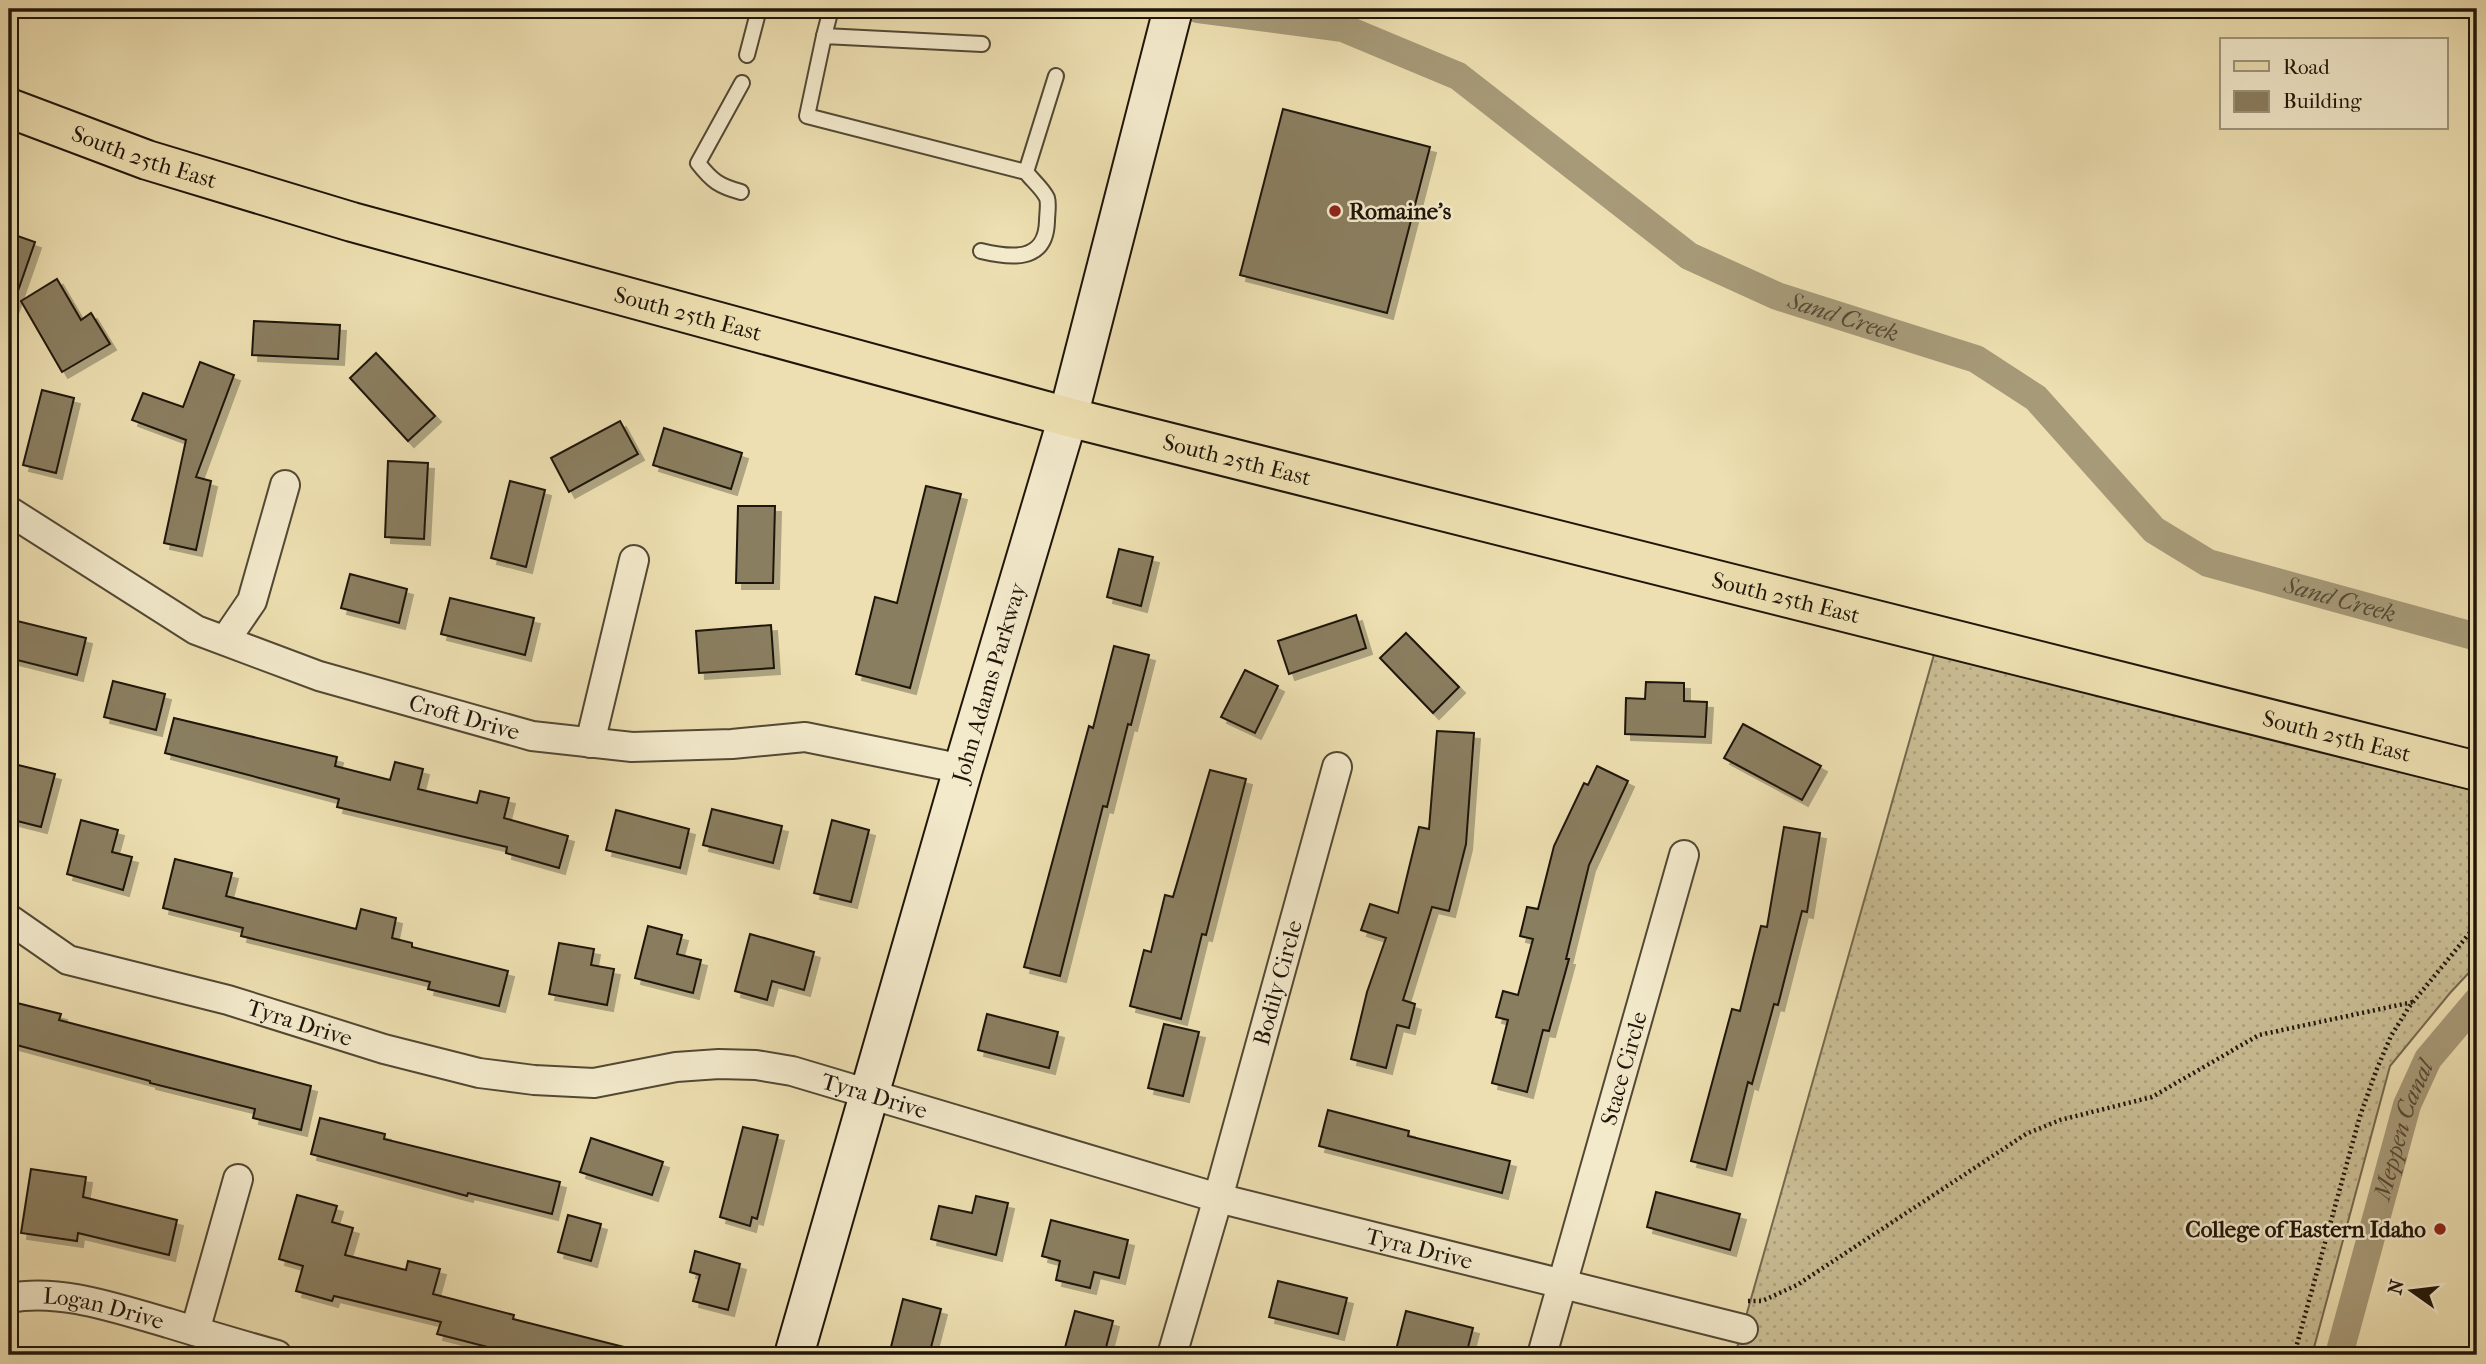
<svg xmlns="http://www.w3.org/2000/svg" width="2486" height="1364" viewBox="0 0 2486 1364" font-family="'IM FELL French Canon',serif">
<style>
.grass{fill:url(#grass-dots);stroke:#74694e;stroke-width:2}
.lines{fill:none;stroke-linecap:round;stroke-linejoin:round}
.canal{stroke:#a79a78;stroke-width:28}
.building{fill:#8a7e60;stroke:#1f1509;stroke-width:2;filter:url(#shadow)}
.lane-casing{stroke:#524833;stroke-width:18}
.street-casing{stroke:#524833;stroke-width:32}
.secondary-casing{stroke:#1f1509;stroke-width:42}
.primary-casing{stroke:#1f1509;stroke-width:42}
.path{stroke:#1f1509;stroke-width:4.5;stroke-dasharray:2 3.5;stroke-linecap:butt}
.lane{stroke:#f3eacc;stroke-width:14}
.street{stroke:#f3eacc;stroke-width:28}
.secondary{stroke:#f3eacc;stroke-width:38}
.primary{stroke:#eddfb1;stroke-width:38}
.poi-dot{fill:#8f2418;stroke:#f3eacc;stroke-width:2.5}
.labels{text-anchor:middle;stroke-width:5;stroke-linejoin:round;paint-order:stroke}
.street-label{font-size:23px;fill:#1f1509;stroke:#f3eacc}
.poi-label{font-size:23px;font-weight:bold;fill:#1f1509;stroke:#f3eacc;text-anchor:start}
.water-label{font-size:24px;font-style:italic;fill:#554a35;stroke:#f3eacc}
</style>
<defs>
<pattern id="grass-dots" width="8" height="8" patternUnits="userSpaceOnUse" patternTransform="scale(1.75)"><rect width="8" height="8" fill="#cabd94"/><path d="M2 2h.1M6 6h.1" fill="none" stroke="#ada27e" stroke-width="1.8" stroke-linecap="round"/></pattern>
<filter id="shadow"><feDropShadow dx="6" dy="6" stdDeviation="0" flood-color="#0004"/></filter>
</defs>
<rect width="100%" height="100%" fill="#eddfb1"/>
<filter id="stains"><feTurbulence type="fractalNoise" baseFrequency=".00286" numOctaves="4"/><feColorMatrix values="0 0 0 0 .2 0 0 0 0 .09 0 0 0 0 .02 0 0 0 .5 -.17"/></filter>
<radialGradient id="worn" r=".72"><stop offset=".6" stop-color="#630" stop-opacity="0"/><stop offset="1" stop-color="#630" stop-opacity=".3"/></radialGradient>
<polygon class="grass" points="1939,637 2477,771 2477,964 2450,993 2390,1066 2312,1355 1735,1355"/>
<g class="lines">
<g class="canal">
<path id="s1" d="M 1198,9 L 1343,28 L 1458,76 L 1689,256 L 1777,296 L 1976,359 L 2036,398 L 2154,530 L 2208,563 L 2477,637"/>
<path id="s2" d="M 2339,1355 L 2407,1105 L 2428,1059 L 2477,1001"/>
</g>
</g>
<g class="building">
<polygon points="1283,109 1430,147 1387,313 1240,275"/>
<polygon points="9,233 35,242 12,308 9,308"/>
<polygon points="57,279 81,320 91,313 110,344 62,372 21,301"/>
<polygon points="254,321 340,325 338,359 252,355"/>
<polygon points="376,353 435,416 408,441 350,378"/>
<polygon points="200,362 234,375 196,477 211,481 196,550 164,543 186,440 132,420 143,393 183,407"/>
<polygon points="42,390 74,398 56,473 23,465"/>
<polygon points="620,421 638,454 569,492 551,458"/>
<polygon points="664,428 742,453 731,489 653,465"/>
<polygon points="388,461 428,463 424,539 385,537"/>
<polygon points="510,481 545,490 526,567 491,558"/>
<polygon points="926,486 961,494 910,688 856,674 875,597 897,603"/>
<polygon points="738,506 775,506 773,583 736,583"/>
<polygon points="1119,549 1153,557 1141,606 1107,597"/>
<polygon points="350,574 407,589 399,623 341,608"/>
<polygon points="450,598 534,618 525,655 441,634"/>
<polygon points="1356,615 1366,648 1289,674 1278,641"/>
<polygon points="9,619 86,638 77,675 9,658"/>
<polygon points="771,625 774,668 699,673 696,631"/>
<polygon points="1406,633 1459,687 1433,713 1380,658"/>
<polygon points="1114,646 1149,655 1131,725 1128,724 1107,807 1103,806 1060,976 1024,967 1089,726 1093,728"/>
<polygon points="1245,670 1278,686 1255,733 1221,717"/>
<polygon points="113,681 165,694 156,730 104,717"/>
<polygon points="1646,682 1684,683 1684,701 1707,702 1705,737 1625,734 1626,698 1645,699"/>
<polygon points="174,718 337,757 335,766 390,780 395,762 423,769 418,789 477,803 480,791 509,798 504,818 568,836 559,868 506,853 507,847 337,807 339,799 165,753"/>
<polygon points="1743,724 1821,766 1802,800 1724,758"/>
<polygon points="1437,731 1474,733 1466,844 1449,911 1432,907 1403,1000 1415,1004 1409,1028 1397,1025 1386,1068 1351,1059 1367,992 1386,938 1361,930 1370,904 1398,913 1419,827 1429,829"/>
<polygon points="18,765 55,774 41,827 9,819 9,781 13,782"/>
<polygon points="1597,766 1628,781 1589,865 1566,959 1569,959 1549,1031 1543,1030 1527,1092 1492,1083 1508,1020 1496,1017 1503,991 1518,995 1533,939 1520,936 1527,907 1538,909 1554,846 1584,783 1588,785"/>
<polygon points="1210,770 1246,779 1206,935 1202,934 1181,1019 1130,1006 1144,950 1151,952 1165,895 1173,897"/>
<polygon points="712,809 782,826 773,863 703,845"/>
<polygon points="616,810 689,829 680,868 606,850"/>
<polygon points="81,820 118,830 112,852 132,857 123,890 67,874"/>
<polygon points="832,820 869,830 851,902 814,893"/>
<polygon points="1784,827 1820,833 1807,912 1802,911 1778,1005 1774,1004 1752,1084 1748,1082 1726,1170 1691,1161 1732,1009 1740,1011 1761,926 1767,927"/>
<polygon points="175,859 232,873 226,896 356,929 361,909 396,918 392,938 412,943 412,947 508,971 499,1006 428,989 430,982 241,936 243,928 163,908"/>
<polygon points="648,926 682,935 677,954 701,960 693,993 635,978"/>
<polygon points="750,934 814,952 804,990 772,981 767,1000 735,991"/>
<polygon points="559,943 594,949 591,965 614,969 607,1005 549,994"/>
<polygon points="9,1001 61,1014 59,1020 311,1086 301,1130 253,1118 255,1109 150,1083 150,1081 9,1043"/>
<polygon points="987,1014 1058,1032 1049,1068 978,1050"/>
<polygon points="1164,1024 1199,1032 1183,1096 1148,1088"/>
<polygon points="1328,1110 1409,1131 1408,1136 1510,1161 1502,1193 1319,1146"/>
<polygon points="320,1118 385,1134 384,1139 560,1182 552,1214 468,1193 467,1196 311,1154"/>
<polygon points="743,1127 778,1135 757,1219 752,1217 750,1226 720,1217"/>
<polygon points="591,1138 663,1162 652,1195 580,1172"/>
<polygon points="31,1169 86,1177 83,1197 177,1220 169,1255 78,1233 77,1241 21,1233"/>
<polygon points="1656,1192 1740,1214 1730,1250 1647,1227"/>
<polygon points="297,1195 337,1206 332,1222 353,1228 345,1255 406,1270 408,1261 440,1269 433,1294 514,1315 513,1319 628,1348 627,1355 519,1355 437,1334 441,1322 334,1296 332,1301 296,1291 303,1266 279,1259"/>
<polygon points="976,1196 1008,1203 996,1255 931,1239 939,1206 972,1213"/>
<polygon points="568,1215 601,1224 591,1261 558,1252"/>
<polygon points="1051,1220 1128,1240 1119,1278 1094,1272 1090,1288 1056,1280 1060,1261 1042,1256"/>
<polygon points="695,1251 740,1264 728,1310 693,1301 700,1275 690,1272"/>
<polygon points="1278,1281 1347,1298 1338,1334 1269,1317"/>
<polygon points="903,1299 941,1309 929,1355 889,1355"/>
<polygon points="1075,1311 1113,1321 1104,1355 1063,1355"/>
<polygon points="1406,1311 1473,1328 1466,1355 1417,1355 1396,1350"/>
</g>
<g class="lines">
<g class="lane-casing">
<g id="lane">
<polyline points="824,36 831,9"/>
<polyline points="747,55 759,9"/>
<polyline points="1026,172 1056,76"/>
<path d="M 741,192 C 719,186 712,181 698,163 L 742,83"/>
<path d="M 981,251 C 1010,258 1046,263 1047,221 C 1047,214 1049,204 1047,198 C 1043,189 1032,180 1026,172 L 807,116 L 824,36 L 982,44"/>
</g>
</g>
<g class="street-casing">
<g id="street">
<path id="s3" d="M 9,511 L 196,630 L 319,676 L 532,736 L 632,747 L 732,744 L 805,737 L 963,769"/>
<polyline points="226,639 252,601 285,485"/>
<polyline points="590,743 634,560"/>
<path id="s4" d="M 9,919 L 68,960 L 228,1000 L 384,1049 L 479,1073 L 534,1080 L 594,1083 L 676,1067 L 719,1064 L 756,1065 L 792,1071 L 1218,1198 L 1743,1329"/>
<path id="s5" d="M 9,1298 C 61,1288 118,1309 168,1323 C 204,1334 241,1345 277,1355"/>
<polyline points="195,1331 238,1179"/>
<path id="s6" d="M 1172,1355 L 1218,1198 L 1337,767"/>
<path id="s7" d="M 1542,1355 L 1684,855"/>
</g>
</g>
<g class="secondary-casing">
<g id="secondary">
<path id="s8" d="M 794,1355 L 963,769 L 1068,417 L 1173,9"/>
</g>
</g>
<g class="primary-casing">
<g id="primary">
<path id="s9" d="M 9,108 L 147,160 L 352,222 L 1068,417 L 2477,771"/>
</g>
</g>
<g class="path">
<polyline points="1748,1301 1762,1301 1797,1285 2026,1134 2060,1120 2152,1097 2259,1035 2413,1002"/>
<polyline points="2294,1355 2360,1116 2376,1071 2391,1036 2409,1007 2477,924"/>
</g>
<use href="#lane" class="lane"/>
<use href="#street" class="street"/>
<use href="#secondary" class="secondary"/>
<use href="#primary" class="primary"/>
</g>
<g class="poi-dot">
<circle cx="1335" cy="211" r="7"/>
<circle cx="2440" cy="1229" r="7"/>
</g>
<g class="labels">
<g class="street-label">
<text dy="8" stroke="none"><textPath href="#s9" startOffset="144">South 25th East</textPath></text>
<text dy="8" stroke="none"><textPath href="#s9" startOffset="710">South 25th East</textPath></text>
<text dy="8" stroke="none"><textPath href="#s9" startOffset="1278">South 25th East</textPath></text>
<text dy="8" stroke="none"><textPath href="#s9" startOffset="1844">South 25th East</textPath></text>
<text dy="8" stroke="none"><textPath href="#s8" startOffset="700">John Adams Parkway</textPath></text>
<text dy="8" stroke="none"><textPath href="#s3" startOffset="504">Croft Drive</textPath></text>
<text dy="8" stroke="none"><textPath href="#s9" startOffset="2412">South 25th East</textPath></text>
<text dy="8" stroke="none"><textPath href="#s6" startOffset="387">Bodily Circle</textPath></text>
<text dy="8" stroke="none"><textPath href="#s4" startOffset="312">Tyra Drive</textPath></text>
<text dy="8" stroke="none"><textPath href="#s7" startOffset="298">Stace Circle</textPath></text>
<text dy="8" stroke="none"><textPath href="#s4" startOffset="900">Tyra Drive</textPath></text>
<text dy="8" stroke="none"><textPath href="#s4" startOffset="1466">Tyra Drive</textPath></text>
<text dy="8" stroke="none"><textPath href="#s5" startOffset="96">Logan Drive</textPath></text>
</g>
<g class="poi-label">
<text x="1349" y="219">Romaine's</text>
<text x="2426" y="1237" text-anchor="end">College of Eastern Idaho</text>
</g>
<g class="water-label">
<text dy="8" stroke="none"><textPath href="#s1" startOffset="730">Sand Creek</textPath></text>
<text dy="8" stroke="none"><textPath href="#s1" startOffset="1318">Sand Creek</textPath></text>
<text dy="8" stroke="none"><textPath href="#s2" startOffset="234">Meppen Canal</textPath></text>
</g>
</g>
<rect width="2486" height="1364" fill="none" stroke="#eddfb1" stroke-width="35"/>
<rect x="10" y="10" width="2465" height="1343" fill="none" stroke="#1f1509" stroke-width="3.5"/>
<rect x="18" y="18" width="2451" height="1329" fill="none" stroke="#1f1509" stroke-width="2"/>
<rect x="2220" y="38" width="228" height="91" fill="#f3eacc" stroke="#9e957e" stroke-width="2"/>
<rect x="2234" y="61" width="35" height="10" fill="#eddfb1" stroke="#9e957e" stroke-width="2"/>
<text x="2283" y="74" font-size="21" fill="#1f1509">Road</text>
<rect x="2234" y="91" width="35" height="21" fill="#8a7e60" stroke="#9e957e" stroke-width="2"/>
<text x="2283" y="108" font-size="21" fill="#1f1509">Building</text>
<g transform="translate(2412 1291) rotate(284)" stroke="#f3eacc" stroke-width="5" paint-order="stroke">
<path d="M0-5L12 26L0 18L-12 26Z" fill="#1f1509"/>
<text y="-10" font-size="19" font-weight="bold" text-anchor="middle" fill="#1f1509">N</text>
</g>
<rect width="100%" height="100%" filter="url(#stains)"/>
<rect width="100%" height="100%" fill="url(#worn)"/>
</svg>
